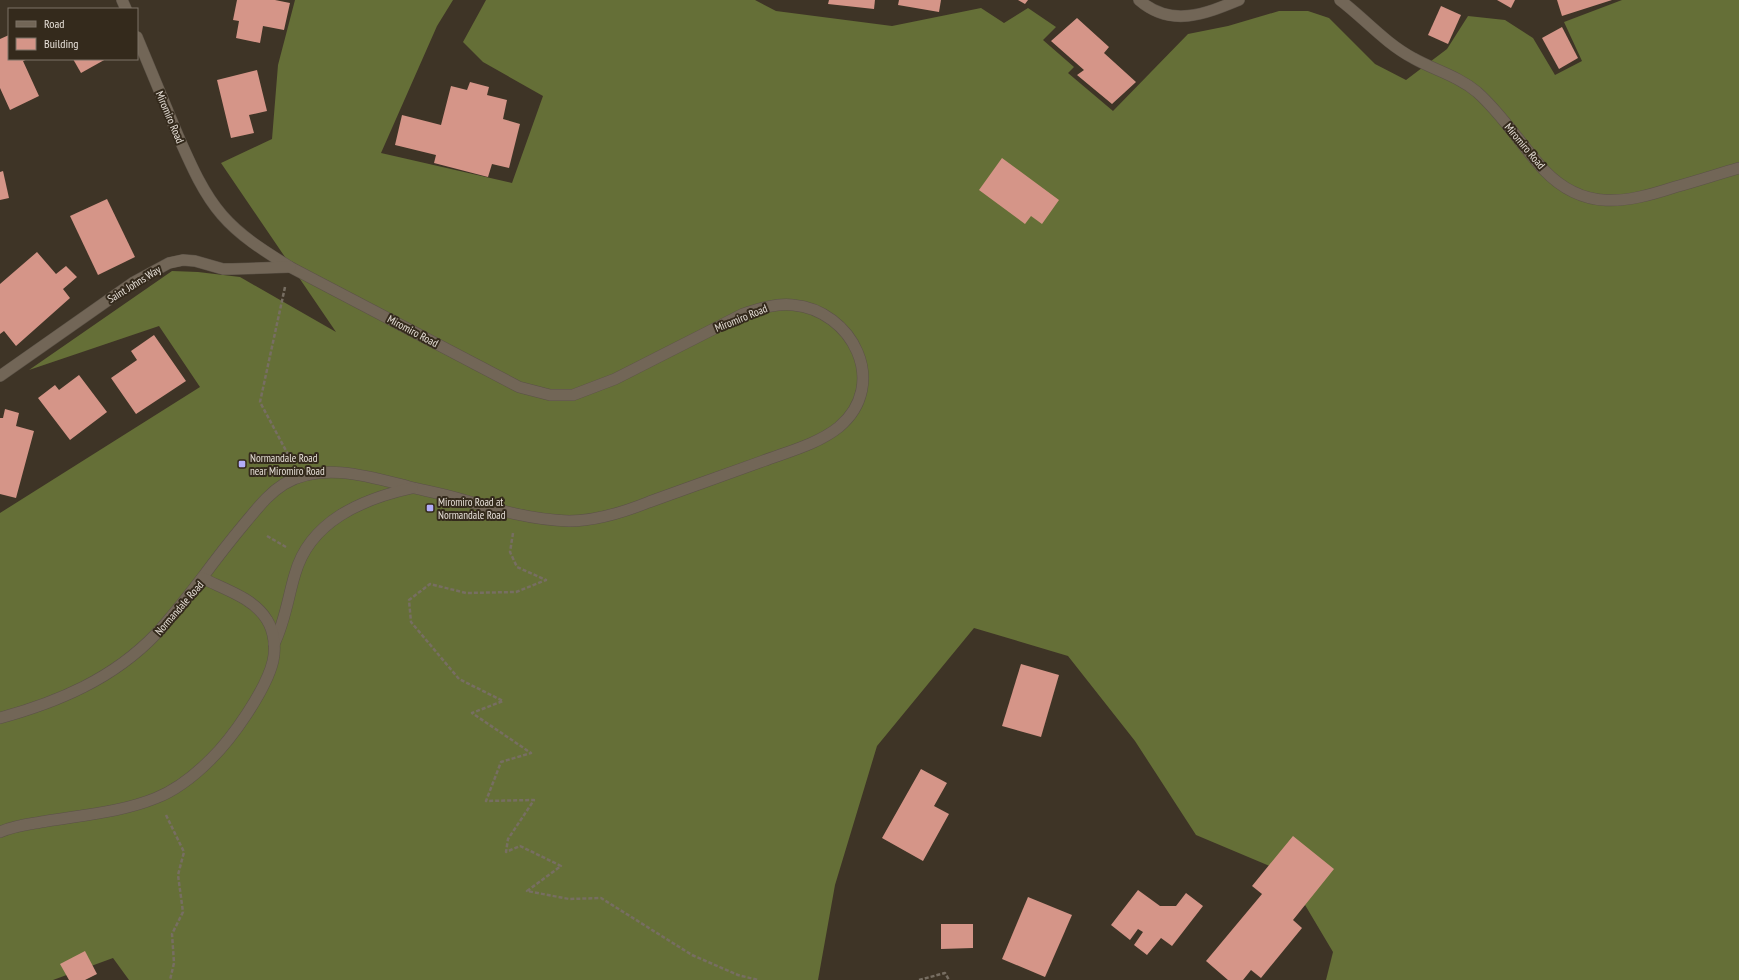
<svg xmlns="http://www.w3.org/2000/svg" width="1739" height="980" viewBox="0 0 1739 980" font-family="'PT Sans Narrow',sans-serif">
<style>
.forest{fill:#656f37}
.building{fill:#d59588}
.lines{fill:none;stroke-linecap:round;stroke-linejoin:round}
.minor-casing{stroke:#5b5247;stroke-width:12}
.tertiary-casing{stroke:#5b5247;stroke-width:12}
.path{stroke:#776e62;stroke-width:2.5;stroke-dasharray:4 2;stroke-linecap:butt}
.minor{stroke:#726657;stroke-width:11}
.tertiary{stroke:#726657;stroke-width:11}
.poi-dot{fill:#b2adf9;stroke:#342a1c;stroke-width:1.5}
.labels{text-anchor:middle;stroke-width:4;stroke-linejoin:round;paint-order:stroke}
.street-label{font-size:11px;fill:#e7e0d8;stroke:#342a1c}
.poi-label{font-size:11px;fill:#e7e0d8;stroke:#342a1c;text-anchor:start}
</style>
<rect width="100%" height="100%" fill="#3e3426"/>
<polygon class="forest" points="295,0 453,0 437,26 381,153 512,183 543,96 483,62 463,42 486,0 755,0 776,11 892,26 981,8 1004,23 1028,8 1056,27 1043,40 1074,67 1068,73 1113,111 1188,34 1228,26 1279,11 1308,11 1329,18 1375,64 1406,80 1447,49 1468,16 1505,20 1533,38 1555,75 1582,61 1564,22 1622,0 1739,0 1739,980 1326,980 1333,952 1286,873 1196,835 1135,741 1068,656 974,628 877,746 835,885 818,980 129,980 113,958 53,980 0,980 0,513 200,387 159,326 29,370 172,271 198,272 240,277 336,332 221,163 272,139 278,65"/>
<g class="building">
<polygon points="237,0 275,0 290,3 284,30 263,26 260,43 236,38 239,21 233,20"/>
<polygon points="829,0 875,0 874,9 828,4"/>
<polygon points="899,0 941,0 939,12 898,5"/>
<polygon points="1018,0 1028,0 1025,4"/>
<polygon points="1497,0 1515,0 1511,8"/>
<polygon points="1557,0 1612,0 1562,16"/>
<polygon points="1441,6 1461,15 1448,44 1428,35"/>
<polygon points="1077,18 1109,47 1104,53 1136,82 1112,104 1077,75 1084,70 1051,41"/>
<polygon points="1562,27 1578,58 1559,69 1542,38"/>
<polygon points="9,35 9,59 28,59 23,61 39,96 10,110 0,88 0,39"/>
<polygon points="73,59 106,59 81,73"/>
<polygon points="257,70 267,111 249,115 254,133 231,138 217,80"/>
<polygon points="470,82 489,87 487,95 507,100 503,119 520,124 509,168 492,164 488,177 434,163 436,155 395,145 402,115 441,125 451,86 467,90"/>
<polygon points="1002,158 1059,200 1042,224 1031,216 1025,224 979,190"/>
<polygon points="3,171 9,198 0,200 0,172"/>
<polygon points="107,199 135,257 98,275 70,216"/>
<polygon points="37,252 56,274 66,266 77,277 63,289 70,298 16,346 4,331 0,334 0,284"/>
<polygon points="154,335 186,381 136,414 111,378 137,360 131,351"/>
<polygon points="79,375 107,412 70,440 38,398 55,385 59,390"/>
<polygon points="5,409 19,413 16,426 34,431 16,498 0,494 0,418 3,418"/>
<polygon points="1021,664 1059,675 1041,737 1002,726"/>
<polygon points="921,769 947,783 934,806 949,814 923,861 882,838"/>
<polygon points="1293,836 1334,869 1293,920 1302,928 1261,978 1251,970 1243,980 1228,980 1206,961 1262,894 1252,886"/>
<polygon points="1138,890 1160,906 1176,906 1186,893 1203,906 1172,946 1161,938 1147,955 1134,945 1143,932 1138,929 1130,940 1111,925"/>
<polygon points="1028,897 1072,915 1045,977 1002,959"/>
<polygon points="941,924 973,924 973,948 941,949"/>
<polygon points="85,951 97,974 85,980 69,980 60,964"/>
</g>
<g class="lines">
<g class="minor-casing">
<g id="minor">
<polyline points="122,0 126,9"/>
<path d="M 1139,0 C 1171,28 1205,14 1239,0"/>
<path d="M 1340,0 C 1365,19 1385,43 1413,58 C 1434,70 1458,76 1477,92 C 1503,115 1521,145 1544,170 C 1584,212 1626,203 1675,187 C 1697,181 1718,174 1739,168"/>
<path d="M 137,37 C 151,71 165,105 179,138 C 191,165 203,193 222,215 C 241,237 266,252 290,267 L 519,387 L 550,395 L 573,395 L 615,379 L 743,314 C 759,309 776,303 793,305 C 852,310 890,384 839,427 C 818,444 787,452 763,461 C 725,475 687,488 649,502 C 624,512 596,521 569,521 C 531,520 495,509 460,499 C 444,494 427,491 410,487 C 371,477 322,461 284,484 C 268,494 257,509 245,523 C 230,541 216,559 202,578"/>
<polyline points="0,376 134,282 169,263 183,260 195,261 223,269 232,269 290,267"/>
</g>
</g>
<g class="tertiary-casing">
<g id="tertiary">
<path d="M 274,644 C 285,622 288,597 295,574 C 310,521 362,499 412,488"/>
<path d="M 0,718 C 58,702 113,679 156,634 C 172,617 187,597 202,578 C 224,589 254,598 267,620 C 274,631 276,648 273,661 C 266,690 232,739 210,760 C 195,775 176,790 156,798 C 122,812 83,815 47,821 C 31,824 15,825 0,832"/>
</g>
</g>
<g class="path">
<polyline points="285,287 260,402 291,460"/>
<polyline points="513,533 510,552 517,567 546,580 516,592 466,593 430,584 409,600 411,622 459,679 503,701 472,713 531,753 501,762 486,801 534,800 508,839 506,852 520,846 561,866 527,891 569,899 601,898 692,955 738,975 758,980"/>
<polyline points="267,536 286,547"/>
<polyline points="166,815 184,852 178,875 183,912 172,934 174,963 170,980"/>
<polyline points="919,980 945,973 949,980"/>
</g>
<use href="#minor" class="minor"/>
<use href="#tertiary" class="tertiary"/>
</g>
<g class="poi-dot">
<rect x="238" y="460" width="8" height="8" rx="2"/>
<rect x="426" y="504" width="8" height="8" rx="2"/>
</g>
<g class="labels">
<g class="street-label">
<text transform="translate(170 117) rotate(67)" y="4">Miromiro Road</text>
<text transform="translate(1525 146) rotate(50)" y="4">Miromiro Road</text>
<text transform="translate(134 284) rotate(-32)" y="4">Saint Johns Way</text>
<text transform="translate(741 318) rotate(-22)" y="4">Miromiro Road</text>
<text transform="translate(413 331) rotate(28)" y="4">Miromiro Road</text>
<text transform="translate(179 608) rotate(-49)" y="4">Normandale Road</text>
</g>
<g class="poi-label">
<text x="250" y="462">Normandale Road<tspan x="250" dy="13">near Miromiro Road</tspan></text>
<text x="438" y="506">Miromiro Road at<tspan x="438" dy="13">Normandale Road</tspan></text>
</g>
</g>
<rect x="8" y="8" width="130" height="52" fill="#342a1c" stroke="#7c7367"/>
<rect x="16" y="21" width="20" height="6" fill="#726657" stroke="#7c7367"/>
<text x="44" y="28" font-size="12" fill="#e7e0d8">Road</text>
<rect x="16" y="38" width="20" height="12" fill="#d59588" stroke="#7c7367"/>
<text x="44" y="48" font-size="12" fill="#e7e0d8">Building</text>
</svg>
